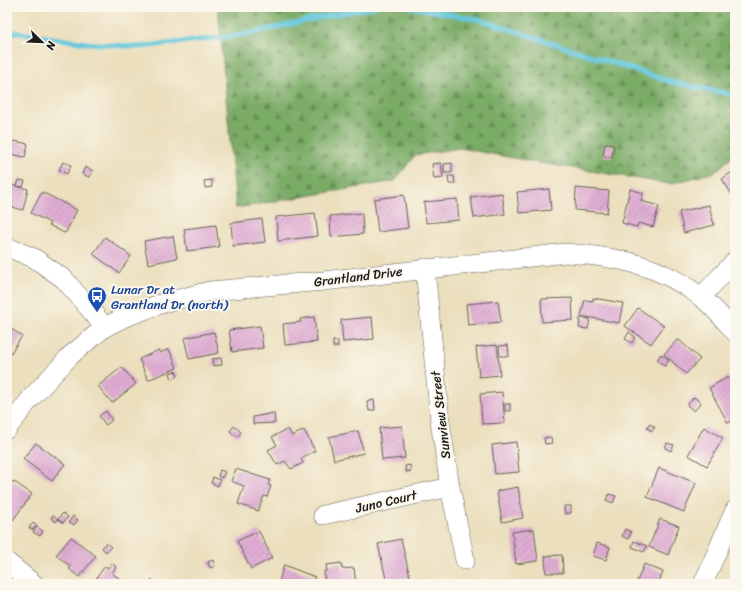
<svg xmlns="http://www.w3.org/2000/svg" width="742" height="591" viewBox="0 0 742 591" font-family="Sriracha,sans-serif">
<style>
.forest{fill:url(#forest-firs);stroke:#4b6441}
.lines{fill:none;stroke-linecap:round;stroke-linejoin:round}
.stream{stroke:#5fc6dc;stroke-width:5}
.building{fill:url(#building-hatch)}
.minor-casing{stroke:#646054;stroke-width:20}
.minor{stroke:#fff;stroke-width:19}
.labels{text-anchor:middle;stroke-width:4;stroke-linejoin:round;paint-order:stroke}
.street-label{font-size:13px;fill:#1c1c1c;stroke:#fbf7ec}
.transit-label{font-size:13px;fill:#164399;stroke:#fbf7ec;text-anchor:start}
</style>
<defs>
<pattern id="forest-firs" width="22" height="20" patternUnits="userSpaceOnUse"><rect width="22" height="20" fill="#7aac66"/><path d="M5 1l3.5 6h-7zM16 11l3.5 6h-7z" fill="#638b53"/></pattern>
<pattern id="building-hatch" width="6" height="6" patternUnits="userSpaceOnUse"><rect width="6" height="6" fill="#e0add4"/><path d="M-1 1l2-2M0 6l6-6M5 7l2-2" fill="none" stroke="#c094b5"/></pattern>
</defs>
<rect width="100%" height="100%" fill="#fbf7ec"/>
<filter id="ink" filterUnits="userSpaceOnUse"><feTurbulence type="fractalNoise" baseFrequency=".025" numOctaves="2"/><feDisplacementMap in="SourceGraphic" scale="8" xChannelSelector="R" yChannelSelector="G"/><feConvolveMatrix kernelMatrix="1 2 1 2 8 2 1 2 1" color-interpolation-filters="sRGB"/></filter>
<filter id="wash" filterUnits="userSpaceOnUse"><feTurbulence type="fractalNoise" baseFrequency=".012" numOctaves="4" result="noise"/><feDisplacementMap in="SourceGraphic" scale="16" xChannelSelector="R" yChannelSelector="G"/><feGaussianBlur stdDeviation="0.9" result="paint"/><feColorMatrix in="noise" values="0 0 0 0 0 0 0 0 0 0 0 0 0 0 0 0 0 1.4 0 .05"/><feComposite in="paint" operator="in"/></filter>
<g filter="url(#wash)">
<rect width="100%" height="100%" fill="#ebdfbd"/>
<polygon class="forest" points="218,7 735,7 735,154 715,172 670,184 529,161 460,148 415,155 395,181 236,208"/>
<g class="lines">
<g class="stream">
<polyline points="411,7 481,20 675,83 735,95"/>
<polyline points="7,31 87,43 140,47 242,35 337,14 375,7"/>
</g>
</g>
<g id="blocks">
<g class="building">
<polygon points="14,141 28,144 25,157 10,154"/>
<polygon points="605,144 614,145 612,157 603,156"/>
<polygon points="63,162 71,165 67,174 59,170"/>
<polygon points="441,163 443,178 434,179 432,164"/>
<polygon points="452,163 452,173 444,173 444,164"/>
<polygon points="85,167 93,171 89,177 82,174"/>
<polygon points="735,170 735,195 733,196 722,179"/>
<polygon points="448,176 454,176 455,184 449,184"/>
<polygon points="19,180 25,181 23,187 17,186"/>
<polygon points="212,180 212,187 205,188 204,181"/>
<polygon points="7,184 28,189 23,210 9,206 7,211"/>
<polygon points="576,188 609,191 607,213 575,210"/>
<polygon points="549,189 551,210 519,213 517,192"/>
<polygon points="630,189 643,193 641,201 659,206 653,227 638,223 637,227 622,223"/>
<polygon points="42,192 77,210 66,232 64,233 49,225 50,223 31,213"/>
<polygon points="502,193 505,214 474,218 471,197"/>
<polygon points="404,195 408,228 378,232 374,199"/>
<polygon points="457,199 459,220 426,223 424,202"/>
<polygon points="709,205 714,225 684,233 679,212"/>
<polygon points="315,213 318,236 278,241 276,217"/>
<polygon points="362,213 363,234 331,237 330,216"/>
<polygon points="262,219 265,242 233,246 231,223"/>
<polygon points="216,225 219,247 187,251 184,229"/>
<polygon points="173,236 177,258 148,264 144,241"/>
<polygon points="105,237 131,256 119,273 93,254"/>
<polygon points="572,298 573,320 542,322 541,299"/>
<polygon points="593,298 623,303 619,323 581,316 585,300 593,301"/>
<polygon points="498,301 501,322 468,325 466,304"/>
<polygon points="638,308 664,326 651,344 625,326"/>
<polygon points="314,317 317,342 285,345 283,324 301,322 300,319"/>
<polygon points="372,317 374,339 343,342 341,320"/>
<polygon points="580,318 590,319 588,329 579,328"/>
<polygon points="7,326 22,336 7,359"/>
<polygon points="260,326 263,348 232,352 229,330"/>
<polygon points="214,332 219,353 189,359 184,338"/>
<polygon points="629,332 635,337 632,343 625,339"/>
<polygon points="678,339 700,359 686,374 664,354"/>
<rect x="333" y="341" width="5" height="6"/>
<polygon points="497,345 500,375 479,377 476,347"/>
<polygon points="508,345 509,356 500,356 499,346"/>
<polygon points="169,349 177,368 148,380 139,359 159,350 160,353"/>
<polygon points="661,354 669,360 665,366 657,360"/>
<polygon points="221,358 222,365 213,366 212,359"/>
<polygon points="122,367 136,384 112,403 98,386"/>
<polygon points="176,371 178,376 172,379 170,373"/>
<polygon points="728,377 735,390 735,419 728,423 709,388"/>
<polygon points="502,392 505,423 482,424 480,394"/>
<polygon points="694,397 701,403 694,411 687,405"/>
<polygon points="374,400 375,410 369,411 367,401"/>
<rect x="505" y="404" width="5" height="7"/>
<polygon points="106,411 112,420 106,425 99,416"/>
<polygon points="274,413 275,423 253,424 253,417"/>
<polygon points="650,424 655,427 652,431 647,428"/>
<polygon points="234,426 241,432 237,437 230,431"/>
<polygon points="402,426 405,458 382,460 379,428"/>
<polygon points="704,427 723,438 707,466 688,455"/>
<polygon points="288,429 292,436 304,430 315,451 301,458 303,463 291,469 285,461 277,465 268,450 277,445 272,437"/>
<polygon points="358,431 364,453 334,460 329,437"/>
<polygon points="551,437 552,443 545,444 544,438"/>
<polygon points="516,442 519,472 495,474 492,445"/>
<polygon points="36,443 65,464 52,481 23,459"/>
<polygon points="667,443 674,445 671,451 665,448"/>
<polygon points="410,465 411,471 406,472 405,466"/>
<polygon points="659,468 696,483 684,512 647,497"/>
<polygon points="236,469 270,480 268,485 271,486 267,497 264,496 258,511 238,504 244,486 231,481"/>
<polygon points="220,470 225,472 222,478 218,476"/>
<polygon points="213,477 220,480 218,486 211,483"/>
<polygon points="13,481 32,494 13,520 7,515 7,489"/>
<polygon points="518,487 523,518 502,522 497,491"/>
<polygon points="609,494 616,496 613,503 606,500"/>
<polygon points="564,506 571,506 571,513 565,514"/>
<polygon points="63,513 68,517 63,523 58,519"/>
<polygon points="53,515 58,519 56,522 51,518"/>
<polygon points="73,516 78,520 74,525 69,522"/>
<polygon points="660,519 679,526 668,555 649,547"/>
<polygon points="33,523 37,525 33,530 29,528"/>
<polygon points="37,527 43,531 40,536 33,532"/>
<polygon points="534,529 538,561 516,564 512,532"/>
<polygon points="625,529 631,532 628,539 622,536"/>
<polygon points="259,531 272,558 251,569 237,541"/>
<polygon points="71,537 96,556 79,577 69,569 71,567 56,555"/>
<polygon points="401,539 410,577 387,583 378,544"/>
<polygon points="634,541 647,546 644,552 632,547"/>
<polygon points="106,543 111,547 106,552 102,548"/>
<polygon points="597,543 610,547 606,560 593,556"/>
<polygon points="562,555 563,573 546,573 545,556"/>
<polygon points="213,560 215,566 210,568 208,562"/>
<polygon points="112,563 116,567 112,573 127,584 92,584 105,566 108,568"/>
<polygon points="341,563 342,569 354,568 356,584 325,584 324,571 327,571 326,565"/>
<polygon points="644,564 663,572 658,584 636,584"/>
<polygon points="284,565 315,577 312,584 278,584"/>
<polygon points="152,580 156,583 155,584 149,584"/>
</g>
</g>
</g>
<g filter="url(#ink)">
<use href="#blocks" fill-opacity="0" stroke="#646054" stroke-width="1"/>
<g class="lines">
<g class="minor-casing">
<g id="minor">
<polyline points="7,247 34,258 64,279 105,327"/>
<polyline points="425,268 440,421 450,487 465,560"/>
<polyline points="701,297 735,261"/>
<path d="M 7,429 L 31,398 L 71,355 L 105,327 L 125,317 L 163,303 L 210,291 L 324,281 L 566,253 C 617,257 659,264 701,297 C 713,306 724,320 735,332"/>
<polyline points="323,515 450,487"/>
<polyline points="7,562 34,584"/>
<polyline points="703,584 735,510"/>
</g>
</g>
<use href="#minor" class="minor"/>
</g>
</g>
<defs>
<g id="bus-pin" transform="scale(1)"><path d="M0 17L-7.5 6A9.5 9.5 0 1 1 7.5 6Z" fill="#1a4fb4" stroke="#fbf7ec"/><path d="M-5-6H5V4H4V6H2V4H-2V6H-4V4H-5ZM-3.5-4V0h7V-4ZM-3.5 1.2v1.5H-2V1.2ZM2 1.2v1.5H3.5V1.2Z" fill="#fff"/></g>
</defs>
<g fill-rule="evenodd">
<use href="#bus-pin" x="97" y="296"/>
</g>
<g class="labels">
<g class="street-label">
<text transform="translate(358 276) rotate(-7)" y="5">Grantland Drive</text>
<text transform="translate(440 415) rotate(-97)" y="5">Sunview Street</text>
<text transform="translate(386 501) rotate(-13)" y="5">Juno Court</text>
</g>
<g class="transit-label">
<text x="111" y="294">Lunar Dr at<tspan x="111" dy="15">Grantland Dr (north)</tspan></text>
</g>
</g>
<rect width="742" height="591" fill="none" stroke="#fbf7ec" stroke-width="24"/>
<g transform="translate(42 42) rotate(113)" stroke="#fbf7ec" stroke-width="3" paint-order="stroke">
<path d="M0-3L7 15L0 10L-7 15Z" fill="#1c1c1c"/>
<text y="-6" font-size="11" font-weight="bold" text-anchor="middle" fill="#1c1c1c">N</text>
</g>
</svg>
